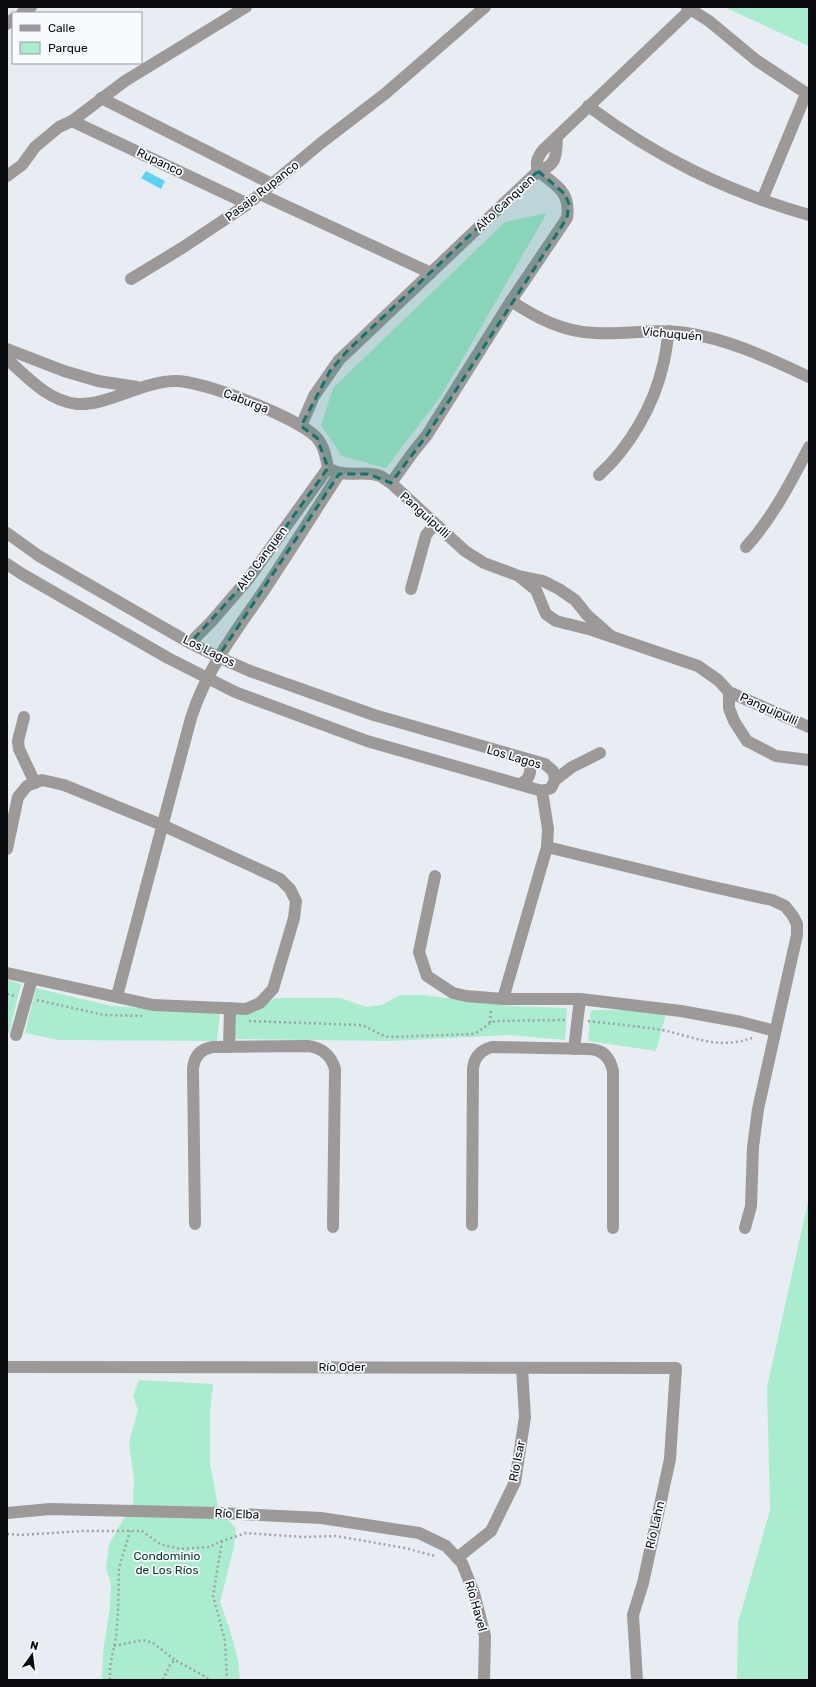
<svg xmlns="http://www.w3.org/2000/svg" width="816" height="1687" viewBox="0 0 816 1687" font-family="Rubik,sans-serif">
<style>
.green{fill:#a9edce}
.water{fill:#5ed1f7}
.lines{fill:none;stroke-linecap:round;stroke-linejoin:round}
.path{stroke:#9ea1a7;stroke-width:2.5;stroke-dasharray:2 3;stroke-linecap:butt}
.street{stroke:#9d9999;stroke-width:12}
.marked{fill:#0f766e;fill-opacity:0.2;stroke:#0f766e;stroke-width:3;stroke-dasharray:8 5;stroke-linejoin:round}
.labels{text-anchor:middle;stroke-width:3.5;stroke-linejoin:round;paint-order:stroke}
.street-label{font-size:12px;fill:#0a0b0e;stroke:#f7faff}
.park-label{font-size:12px;fill:#063625;stroke:#f7faff}
</style>
<rect width="100%" height="100%" fill="#e8edf4"/>
<g class="green">
<polygon points="724,7 809,7 809,46"/>
<polygon points="547,213 441,396 386,468 342,456 321,425 333,388 505,222"/>
<polygon points="7,980 21,984 9,1033 7,1032"/>
<polygon points="36,988 111,1006 220,1013 217,1041 59,1040 25,1033"/>
<polygon points="400,995 423,995 511,1006 567,1008 565,1040 509,1035 390,1041 233,1039 234,1015 250,1013 275,998 340,998 366,1007 382,1005"/>
<polygon points="591,1010 627,1010 666,1014 656,1051 588,1041"/>
<polygon points="809,1197 809,1680 737,1680 738,1623 770,1510 767,1387"/>
<polygon points="139,1380 213,1384 210,1414 210,1463 218,1506 236,1529 234,1546 220,1602 230,1630 238,1660 240,1680 102,1680 103,1652 110,1607 111,1584 106,1568 109,1544 133,1503 134,1479 129,1442 138,1410 133,1396"/>
</g>
<polygon class="water" points="146,171 165,181 161,189 141,178"/>
<g class="lines">
<g class="path">
<polyline points="7,994 14,996"/>
<polyline points="37,1000 104,1015 142,1016"/>
<path d="M 249,1021 L 360,1025 C 371,1027 378,1035 389,1037 L 474,1034 C 482,1030 487,1024 495,1021 L 565,1020"/>
<path d="M 588,1021 C 613,1024 638,1026 662,1030 C 696,1037 716,1050 752,1038"/>
<polyline points="490,1023 491,1009"/>
<polyline points="7,1534 21,1535 82,1531 142,1531 160,1544 180,1549 209,1547 222,1541 246,1533 304,1537 336,1536 405,1548 435,1556"/>
<polyline points="222,1541 213,1596 225,1641 227,1680"/>
<polyline points="114,1646 143,1640 153,1643 175,1660"/>
<polyline points="110,1680 110,1667 116,1637 118,1613 119,1568 130,1531"/>
<polyline points="163,1680 170,1665 175,1660 204,1676 209,1680"/>
</g>
<g class="street">
<polyline points="687,7 709,21 756,60 809,95"/>
<polyline points="22,13 31,7"/>
<polyline points="7,24 13,19"/>
<polyline points="101,98 272,184"/>
<path d="M 588,106 C 658,158 726,191 809,215"/>
<polyline points="72,121 248,204"/>
<path d="M 538,171 C 535,162 538,157 543,150 L 691,9"/>
<polyline points="7,176 22,165 35,147 59,127 72,121 125,81 246,7"/>
<polyline points="260,194 431,273"/>
<polyline points="762,200 806,94"/>
<polyline points="131,279 182,248 248,204 321,143 386,93 485,7"/>
<path d="M 511,301 C 537,318 563,332 595,333 C 626,335 655,328 686,333 C 729,339 770,359 809,377"/>
<polyline points="7,349 64,371 98,381 137,387"/>
<path d="M 7,359 C 27,377 48,401 77,404 C 107,406 141,382 174,381 C 202,380 296,417 316,437 C 324,445 326,458 328,468"/>
<path d="M 301,426 L 314,396 L 339,360 L 538,171 C 558,165 556,155 557,137"/>
<path d="M 332,470 C 346,478 364,470 380,476 C 383,477 387,481 391,483 L 465,551 L 484,563 L 519,576 L 543,581 L 559,589 L 575,600 L 587,615 L 612,637"/>
<path d="M 599,475 C 630,447 654,405 663,365 C 666,354 667,342 669,331"/>
<path d="M 391,483 L 414,451 L 427,435 L 511,301 L 567,218 C 571,192 557,186 538,171"/>
<polyline points="7,533 39,556 190,643 218,657 250,671 374,715 545,764 553,771 555,780 551,788 542,791 367,741 235,692 168,658 22,574 7,564"/>
<path d="M 746,547 C 773,517 791,482 809,447"/>
<polyline points="520,577 536,590 546,614 556,621 592,630 698,666 718,680 729,692 809,727"/>
<polyline points="411,589 426,535 435,524"/>
<polyline points="190,643 211,622 249,578 328,468"/>
<polyline points="729,692 729,708 734,721 747,741 776,756 809,760"/>
<polyline points="24,717 18,741 19,749 35,783"/>
<polyline points="555,780 572,767 600,753"/>
<path d="M 520,784 C 531,779 533,769 526,759"/>
<polyline points="547,847 704,885 772,900 785,906 793,916 797,924 797,935 758,1109 753,1147 751,1206 745,1228"/>
<polyline points="7,849 18,797 27,786 42,780 64,785 162,825 280,879 290,889 296,901 294,918 273,989 260,1003 246,1009 153,1005 7,973"/>
<polyline points="435,876 419,952 427,976 453,993 466,996 503,999 580,999 681,1011 741,1022 775,1031"/>
<path d="M 117,996 L 191,718 C 207,668 236,631 265,589 C 290,551 314,513 339,474"/>
<polyline points="503,999 547,847 548,829 542,791"/>
<polyline points="16,1035 32,979"/>
<polyline points="229,1047 230,1008"/>
<polyline points="574,1049 580,999"/>
<path d="M 195,1224 L 193,1069 C 194,1057 200,1049 213,1047 L 307,1046 C 321,1047 331,1055 335,1069 L 333,1227"/>
<path d="M 472,1225 L 473,1069 C 474,1057 481,1050 492,1047 L 588,1049 C 602,1049 610,1057 613,1071 L 613,1228"/>
<polyline points="7,1367 676,1368 670,1459 643,1583 633,1615 637,1680"/>
<polyline points="7,1513 50,1509 218,1513 321,1518 419,1533 446,1546 462,1563 474,1593 485,1636 484,1680"/>
<polyline points="457,1558 491,1531 515,1482 525,1417 522,1368"/>
</g>
</g>
<path class="marked" d="M 538,171 L 565,194 L 569,204 L 567,218 L 427,435 L 391,483 L 368,474 L 339,474 L 218,657 L 190,643 L 249,578 L 328,468 L 317,438 L 301,426 L 330,371 L 348,350 Z"/>
<g class="labels">
<g class="street-label">
<text transform="translate(160 162) rotate(25)" y="4">Rupanco</text>
<text transform="translate(262 191) rotate(-38)" y="4">Pasaje Rupanco</text>
<text transform="translate(505 203) rotate(-43)" y="4">Alto Canquen</text>
<text transform="translate(672 334) rotate(5)" y="4">Vichuquén</text>
<text transform="translate(246 401) rotate(21)" y="4">Caburga</text>
<text transform="translate(425 515) rotate(42)" y="4">Panguipulli</text>
<text transform="translate(262 558) rotate(-53)" y="4">Alto Canquen</text>
<text transform="translate(209 651) rotate(26)" y="4">Los Lagos</text>
<text transform="translate(769 709) rotate(24)" y="4">Panguipulli</text>
<text transform="translate(514 757) rotate(16)" y="4">Los Lagos</text>
<text x="342" y="1371">Río Oder</text>
<text transform="translate(517 1461) rotate(-79)" y="4">Río Isar</text>
<text transform="translate(237 1514) rotate(2)" y="4">Río Elba</text>
<text transform="translate(655 1525) rotate(-77)" y="4">Río Lahn</text>
<text transform="translate(476 1606) rotate(74)" y="4">Río Havel</text>
</g>
<g class="park-label">
<text x="167" y="1560">Condominio<tspan x="167" dy="14">de Los Ríos</tspan></text>
</g>
</g>
<rect width="816" height="1687" fill="none" stroke="#0a0b0e" stroke-width="16"/>
<rect x="12" y="12" width="130" height="52" fill="#f7faff" stroke="#989a9f"/>
<rect x="20" y="25" width="20" height="6" fill="#9d9999" stroke="#989a9f"/>
<text x="48" y="32" font-size="12" fill="#0a0b0e">Calle</text>
<rect x="20" y="42" width="20" height="12" fill="#a9edce" stroke="#989a9f"/>
<text x="48" y="52" font-size="12" fill="#0a0b0e">Parque</text>
<g transform="translate(32 1655) rotate(14)" stroke="#f7faff" stroke-width="3" paint-order="stroke">
<path d="M0-3L7 15L0 10L-7 15Z" fill="#0a0b0e"/>
<text y="-6" font-size="11" font-weight="bold" text-anchor="middle" fill="#0a0b0e">N</text>
</g>
</svg>
